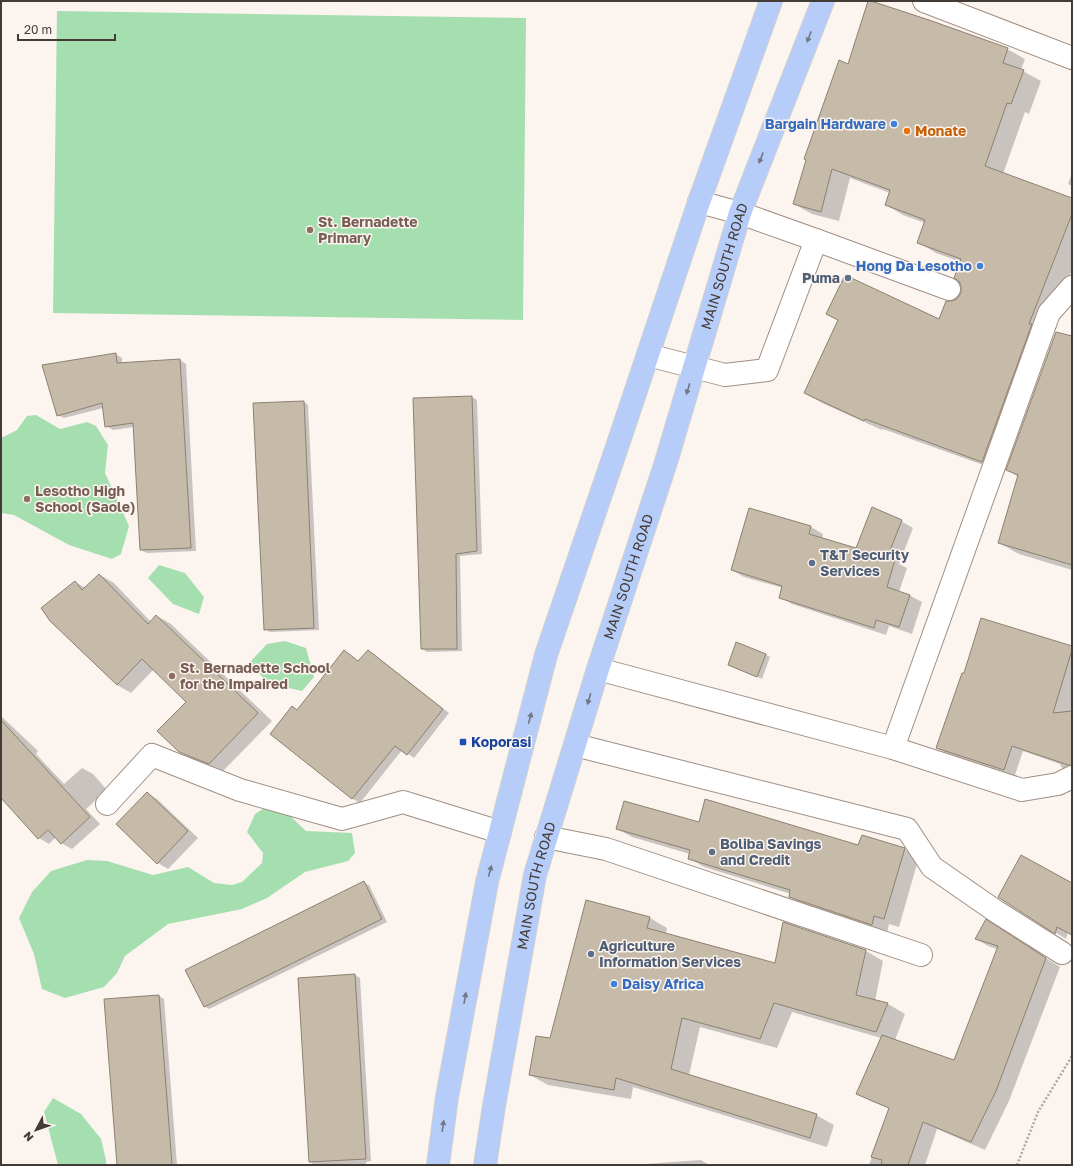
<svg xmlns="http://www.w3.org/2000/svg" width="1073" height="1166" viewBox="0 0 1073 1166" font-family="'Golos Text',sans-serif">
<style>
.green{fill:#a5dfaf}
.shadow{fill:#0003}
.building{fill:#c6baa8;stroke:#8c8170}
.lines{fill:none;stroke-linecap:round;stroke-linejoin:round}
.minor-casing{stroke:#a18e82;stroke-width:24}
.major-casing{stroke:#d2d0cf;stroke-width:24}
.path{stroke:#aea6a1;stroke-width:2.5;stroke-dasharray:2 2;stroke-linecap:butt}
.minor{stroke:#fff;stroke-width:22}
.major{stroke:#b6cdfa;stroke-width:22}
.oneway{fill:#717584}
.shop-dot{fill:#3f7fe0;stroke:#fcf4ef;stroke-width:1.5}
.food-dot{fill:#e8710a;stroke:#fcf4ef;stroke-width:1.5}
.education-dot{fill:#8d6e63;stroke:#fcf4ef;stroke-width:1.5}
.service-dot{fill:#5c6f8a;stroke:#fcf4ef;stroke-width:1.5}
.transit-dot{fill:#1a4fb4;stroke:#fcf4ef;stroke-width:1.5}
.labels{text-anchor:middle;stroke-width:3;stroke-linejoin:round;paint-order:stroke}
.shop-label{font-size:14px;font-weight:bold;fill:#366cbe;stroke:#fcf4ef;text-anchor:end}
.food-label{font-size:14px;font-weight:bold;fill:#c56008;stroke:#fcf4ef;text-anchor:start}
.education-label{font-size:14px;font-weight:bold;fill:#785e54;stroke:#fcf4ef;text-anchor:start}
.street-label{font-size:14px;fill:#433b36;stroke:#fcf4ef}
.service-label{font-size:14px;font-weight:bold;fill:#4e5e75;stroke:#fcf4ef;text-anchor:start}
.transit-label{font-size:14px;font-weight:bold;fill:#164399;stroke:#fcf4ef;text-anchor:start}
</style>
<rect width="100%" height="100%" fill="#fcf4ef"/>
<g class="green">
<polygon points="57,11 526,18 523,320 53,313"/>
<polygon points="36,415 60,429 87,422 96,426 108,445 105,473 129,526 121,554 112,559 69,545 14,515 1,513 1,438 17,430 27,416"/>
<polygon points="159,565 185,573 204,597 199,614 173,604 148,578"/>
<polygon points="285,641 306,648 314,677 302,691 267,683 250,662 267,644"/>
<polygon points="269,805 286,812 306,831 352,833 355,853 348,861 305,872 267,898 242,909 168,924 125,956 117,973 104,987 65,998 42,989 34,954 19,918 32,892 51,871 87,860 107,861 153,875 188,867 214,883 232,885 242,882 262,863 263,853 247,832 255,814"/>
<polygon points="53,1098 81,1114 101,1139 106,1160 106,1165 58,1165 44,1112"/>
</g>
<g class="shadow">
<polygon points="1007,49 1025,59 1021,70 1041,81 1029,114 1025,112 1003,174 1072,199 1072,270 1046,334 1000,471 883,429 882,430 822,403 805,393 940,321 952,302 957,300 962,294 961,262 936,253 919,243 925,223 903,215 886,205 890,193 850,178 839,221 812,214 794,204 848,65"/>
<polygon points="1072,173 1072,186 1068,184"/>
<polygon points="1072,337 1072,570 1019,554 999,543 1019,477 1007,470"/>
<polygon points="115,354 122,358 122,363 180,360 186,364 196,551 147,553 141,550 134,427 113,430 106,426 103,408 64,418 58,415"/>
<polygon points="472,397 477,400 482,554 460,556 462,651 427,652 422,649"/>
<polygon points="304,402 308,405 319,630 270,632 265,629"/>
<polygon points="750,509 811,527 823,534 822,539 856,549 901,521 913,528 899,564 907,568 899,592 909,595 922,602 912,634 889,626 886,635 792,604 780,597 783,588 744,577 732,570"/>
<polygon points="100,575 114,583 151,622 157,616 171,624 272,721 223,771 194,760 179,751 188,702 154,669 131,693 117,685 75,582 86,588"/>
<polygon points="1072,647 1072,773 1062,768 1060,764 1023,751 1015,775 948,754 937,748"/>
<polygon points="368,651 375,655 449,713 414,758 402,750 360,803 353,799 271,733 292,707 298,710 359,662"/>
<polygon points="765,654 770,657 762,679 729,665"/>
<polygon points="1,716 38,751 36,754 64,784 82,768 93,774 107,790 86,809 100,824 72,849 61,843 56,837 49,844 39,838 1,779"/>
<polygon points="147,793 157,799 198,838 168,869 158,863"/>
<polygon points="699,823 859,847 904,849 919,857 899,927 889,924 887,933 805,905 790,897 791,894 704,867 689,858 690,854 632,837 617,829"/>
<polygon points="364,883 369,885 387,922 209,1009 204,1006"/>
<polygon points="1072,884 1072,934 1068,932 1066,939 999,897"/>
<polygon points="650,918 667,928 666,934 775,964 784,923 866,951 883,961 875,1001 888,1004 905,1014 895,1040 955,1061 997,949 990,947 976,939 1000,929 1060,967 1009,1101 985,1150 937,1129 925,1165 869,1165 890,1109 871,1101 857,1093 881,1038 792,1012 777,1048 700,1027 689,1075 816,1115 834,1125 827,1147 633,1087 631,1099 548,1085 530,1075 551,1040"/>
<polygon points="355,975 360,978 371,1161 366,1162 366,1165 331,1165 331,1164 315,1165 310,1162"/>
<polygon points="159,996 164,999 177,1165 118,1165"/>
<polygon points="701,1160 709,1165 631,1165"/>
</g>
<g class="building">
<polygon points="868,1 871,1 929,20 1008,48 1003,63 1024,70 1011,104 1007,103 985,166 1072,198 1072,214 1029,324 1032,324 982,462 865,419 864,421 804,393 838,320 826,314 845,275 939,319 946,301 952,301 957,299 961,293 961,286 959,281 954,278 961,259 917,243 925,220 885,205 890,190 832,169 821,212 793,204 806,160 804,159 839,60 848,64"/>
<polygon points="1056,332 1072,336 1072,565 998,543 1018,475 1006,470"/>
<polygon points="116,353 117,363 180,359 191,548 140,550 133,423 105,427 102,403 57,416 42,365"/>
<polygon points="472,396 477,551 456,554 457,649 421,649 413,398"/>
<polygon points="304,401 314,628 264,630 253,403"/>
<polygon points="872,507 902,520 887,558 895,560 887,587 910,595 899,627 876,620 874,628 779,598 782,586 731,570 749,508 811,526 809,534 856,548"/>
<polygon points="99,574 148,624 156,615 258,713 209,764 179,752 157,731 186,702 142,659 117,685 50,621 41,608 75,581 82,590"/>
<polygon points="981,618 1072,646 1072,650 1053,713 1072,711 1072,765 1068,765 1012,746 1004,770 936,748 962,673 964,673"/>
<polygon points="736,642 766,654 757,677 728,665"/>
<polygon points="344,650 358,661 368,650 443,709 407,755 395,746 352,799 270,734 292,706 297,710"/>
<polygon points="1,720 90,817 61,844 48,830 38,839 1,798"/>
<polygon points="147,792 188,831 157,864 116,824"/>
<polygon points="705,799 858,845 862,835 905,848 884,919 874,916 872,925 789,897 790,890 688,859 690,850 616,829 624,801 699,822"/>
<polygon points="1021,855 1072,883 1072,935 1057,927 1055,934 998,897"/>
<polygon points="364,881 382,919 204,1007 185,970"/>
<polygon points="586,900 650,917 647,928 775,963 783,922 866,950 856,995 888,1003 876,1032 774,1003 760,1039 682,1018 671,1069 817,1114 810,1138 616,1078 614,1090 529,1075 536,1036 550,1038"/>
<polygon points="986,919 1046,958 996,1091 971,1142 923,1122 908,1165 881,1165 882,1160 871,1157 889,1108 856,1094 882,1035 954,1060 998,946 975,939"/>
<polygon points="355,974 366,1159 309,1162 298,978"/>
<polygon points="159,995 172,1165 117,1165 104,999"/>
</g>
<g class="lines">
<g class="minor-casing">
<g id="minor">
<polyline points="924,1 1072,58"/>
<polyline points="816,240 949,289"/>
<polyline points="648,355 725,375 767,370 816,240 740,213 699,202"/>
<polyline points="598,669 893,748 1022,790 1058,784 1072,777"/>
<polyline points="575,745 907,829 932,867 997,912 1062,953"/>
<polyline points="893,748 1049,313 1072,287"/>
<polyline points="107,804 152,755 240,790 342,819 403,802 500,832"/>
<polyline points="546,837 606,849 921,955"/>
</g>
</g>
<g class="major-casing">
<g id="major">
<polyline points="438,1165 447,1097 487,882 546,655 616,450 699,202 771,1"/>
<path id="s1" d="M 485,1165 L 494,1106 L 535,875 L 598,669 L 666,462 L 740,213 L 823,1"/>
</g>
</g>
<polyline class="path" points="1017,1165 1038,1112 1072,1056"/>
<use href="#minor" class="minor"/>
<use href="#major" class="major"/>
</g>
<defs><path id="oneway-solid" d="M-6-.8H1V-3.2L6.5 0L1 3.2V.8H-6Z"/></defs>
<g class="oneway">
<use href="#oneway-solid" transform="translate(809 37) rotate(111)"/>
<use href="#oneway-solid" transform="translate(761 158) rotate(111)"/>
<use href="#oneway-solid" transform="translate(688 389) rotate(107)"/>
<use href="#oneway-solid" transform="translate(589 699) rotate(107)"/>
<use href="#oneway-solid" transform="translate(530 718) rotate(-75)"/>
<use href="#oneway-solid" transform="translate(490 871) rotate(-75)"/>
<use href="#oneway-solid" transform="translate(465 998) rotate(-80)"/>
<use href="#oneway-solid" transform="translate(443 1126) rotate(-82)"/>
</g>
<g class="shop-dot">
<circle cx="894" cy="124" r="4"/>
<circle cx="980" cy="266" r="4"/>
<circle cx="614" cy="984" r="4"/>
</g>
<circle class="food-dot" cx="907" cy="131" r="4"/>
<g class="education-dot">
<circle cx="310" cy="230" r="4"/>
<circle cx="27" cy="499" r="4"/>
<circle cx="172" cy="676" r="4"/>
</g>
<g class="service-dot">
<circle cx="848" cy="278" r="4"/>
<circle cx="812" cy="563" r="4"/>
<circle cx="712" cy="852" r="4"/>
<circle cx="591" cy="954" r="4"/>
</g>
<rect class="transit-dot" x="459" y="738" width="8" height="8" rx="2"/>
<g class="labels">
<g class="shop-label">
<text x="886" y="129">Bargain Hardware</text>
<text x="972" y="271">Hong Da Lesotho</text>
<text x="622" y="989" text-anchor="start">Daisy Africa</text>
</g>
<g class="food-label">
<text x="915" y="136">Monate</text>
</g>
<g class="education-label">
<text x="318" y="227">St. Bernadette<tspan x="318" dy="16">Primary</tspan></text>
<text x="35" y="496">Lesotho High<tspan x="35" dy="16">School (Saole)</tspan></text>
<text x="180" y="673">St. Bernadette School<tspan x="180" dy="16">for the Impaired</tspan></text>
</g>
<g class="street-label">
<text dy="5" stroke="none"><textPath href="#s1" startOffset="932">MAIN SOUTH ROAD</textPath></text>
<text dy="5" stroke="none"><textPath href="#s1" startOffset="607">MAIN SOUTH ROAD</textPath></text>
<text dy="5" stroke="none"><textPath href="#s1" startOffset="284">MAIN SOUTH ROAD</textPath></text>
</g>
<g class="service-label">
<text x="840" y="283" text-anchor="end">Puma</text>
<text x="820" y="560">T&amp;T Security<tspan x="820" dy="16">Services</tspan></text>
<text x="720" y="849">Boliba Savings<tspan x="720" dy="16">and Credit</tspan></text>
<text x="599" y="951">Agriculture<tspan x="599" dy="16">Information Services</tspan></text>
</g>
<g class="transit-label">
<text x="471" y="747">Koporasi</text>
</g>
</g>
<rect width="1073" height="1166" fill="none" stroke="#433b36" stroke-width="4"/>
<g transform="translate(36 1130) rotate(229)" stroke="#fcf4ef" stroke-width="3" paint-order="stroke">
<path d="M0-3L7 15L0 10L-7 15Z" fill="#433b36"/>
<text y="-6" font-size="11" font-weight="bold" text-anchor="middle" fill="#433b36">N</text>
</g>
<path d="M18 34v6h97v-6" fill="none" stroke="#433b36" stroke-width="2"/>
<text x="24" y="34" font-size="12" fill="#433b36" stroke="#fcf4ef" stroke-width="3" paint-order="stroke">20 m</text>
</svg>
